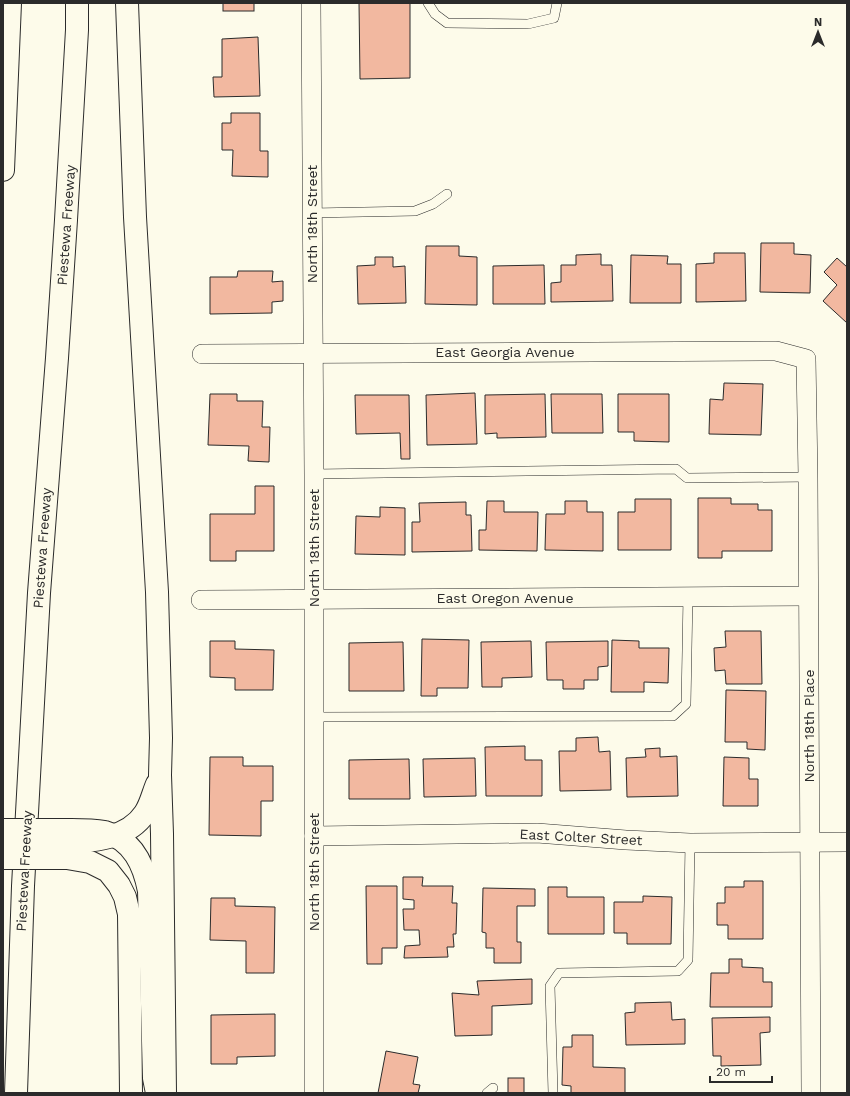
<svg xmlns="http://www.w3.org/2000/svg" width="850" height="1096" viewBox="0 0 850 1096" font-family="'Work Sans',sans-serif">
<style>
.building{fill:#f2b8a0;stroke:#2b2b2b}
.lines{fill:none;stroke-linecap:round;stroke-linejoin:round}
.lane-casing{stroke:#2b2b2b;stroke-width:10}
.street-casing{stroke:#2b2b2b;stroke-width:20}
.secondary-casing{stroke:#2b2b2b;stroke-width:24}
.highway-casing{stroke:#2b2b2b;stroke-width:24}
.lane{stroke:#fdfbea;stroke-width:9}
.street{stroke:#fdfbea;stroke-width:19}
.secondary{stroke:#fdfbea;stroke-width:22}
.highway{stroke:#fdfbea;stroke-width:22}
.secondary-bridge-casing{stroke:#2b2b2b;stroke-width:24;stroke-linecap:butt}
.highway-bridge-casing{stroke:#2b2b2b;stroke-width:24;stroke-linecap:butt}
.secondary-bridge{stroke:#fdfbea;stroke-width:22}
.highway-bridge{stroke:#fdfbea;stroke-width:22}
.labels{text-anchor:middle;stroke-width:3;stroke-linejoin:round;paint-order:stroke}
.street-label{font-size:14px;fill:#2b2b2b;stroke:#fdfbea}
</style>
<rect width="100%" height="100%" fill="#fdfbea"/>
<g class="building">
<rect x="223" y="3" width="31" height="8"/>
<polygon points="359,3 410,3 410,78 360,79"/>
<polygon points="258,37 260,96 214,97 213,77 222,77 222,39"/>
<polygon points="231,113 260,113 260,151 268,151 268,177 232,176 233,150 222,150 222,123 231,123"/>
<polygon points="761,243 794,243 794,254 811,255 810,293 760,292"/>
<polygon points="426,246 459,246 459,256 477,257 477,305 425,304"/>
<polygon points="714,253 745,253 746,301 696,302 696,264 714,263"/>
<polygon points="601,254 601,265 612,265 613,301 551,302 551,283 561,282 561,265 576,265 576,255"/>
<polygon points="631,255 668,256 667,264 681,264 681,303 630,303"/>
<polygon points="375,257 393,257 393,267 405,266 406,303 358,304 357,266 375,265"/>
<polygon points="837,258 847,267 847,323 823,301 837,285 824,272"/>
<polygon points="544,265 545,304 493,304 493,266"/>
<polygon points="238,271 273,271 272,282 283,281 283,301 272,302 272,313 210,314 210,277 237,277"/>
<polygon points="724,383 763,384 761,435 709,434 710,399 723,400"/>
<polygon points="475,393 477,444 427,445 426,395"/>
<polygon points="210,394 237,394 237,401 263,401 262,427 270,427 269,462 248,461 249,446 208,445"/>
<polygon points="545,394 546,437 497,438 497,433 485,434 485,395"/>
<polygon points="551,394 602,394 603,433 552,433"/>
<polygon points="618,394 669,394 669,442 634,441 634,432 618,432"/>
<polygon points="355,395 409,395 410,459 401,459 400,433 356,434"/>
<polygon points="255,486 274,486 274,551 236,551 236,561 210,561 210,514 255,514"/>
<polygon points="698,498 731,498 731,504 758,504 758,510 772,510 772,551 722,551 722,558 698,558"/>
<polygon points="635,499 671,499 671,550 618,550 618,512 635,512"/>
<polygon points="487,501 504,501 504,512 538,512 537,551 479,550 479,530 486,530"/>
<polygon points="565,501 587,501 587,512 603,512 603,551 545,550 546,514 565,514"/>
<polygon points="466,502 466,515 471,515 472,551 412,552 412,522 420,522 419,503"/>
<polygon points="380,507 405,508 405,555 355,554 356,516 380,517"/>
<polygon points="725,631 761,631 762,684 726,684 725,670 715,671 714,648 726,647"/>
<polygon points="422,639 469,640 468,688 437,688 437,696 421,696"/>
<polygon points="612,640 639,641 639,648 669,648 668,683 644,682 644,692 611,692"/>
<polygon points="210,641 235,641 235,649 274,650 273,690 235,690 235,678 210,677"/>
<polygon points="531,641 532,677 502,678 502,687 482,687 481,642"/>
<polygon points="608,641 608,666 598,667 598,680 584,680 584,689 563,689 563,680 547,680 546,642"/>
<polygon points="403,642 404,691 349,691 349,643"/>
<polygon points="726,690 766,691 765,750 747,749 747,742 725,742"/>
<polygon points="598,737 599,752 610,751 611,790 560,791 559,751 576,751 576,738"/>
<polygon points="525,746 525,760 542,760 542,796 486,796 485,747"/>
<polygon points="660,748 660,757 677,756 678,796 627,797 626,758 646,757 645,749"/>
<polygon points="210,757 243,757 243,766 273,766 273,801 261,801 261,836 209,835"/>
<polygon points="724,757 749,758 749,779 758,779 758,806 723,806"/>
<polygon points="475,758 476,796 424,797 423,759"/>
<polygon points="409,759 410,799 349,799 349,760"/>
<polygon points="403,877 423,877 422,886 453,886 452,903 457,903 456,934 453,934 454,947 447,947 448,957 404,958 405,946 420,945 419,930 404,930 403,909 414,909 414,900 403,899"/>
<polygon points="744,881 763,881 763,939 728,939 728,925 717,925 717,903 725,903 725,887 744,887"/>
<polygon points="366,886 397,886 397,948 382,948 382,964 367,964"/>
<polygon points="548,887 567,887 567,897 604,897 604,934 548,934"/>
<polygon points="483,888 535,889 535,906 517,906 517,942 521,942 521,963 494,963 494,948 486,948 486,933 482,932"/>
<polygon points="643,896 672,897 671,944 627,944 627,933 614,933 614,902 643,902"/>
<polygon points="211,898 235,898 235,906 275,907 274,973 246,973 246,941 210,940"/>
<polygon points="729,959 742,959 742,967 763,968 763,982 772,982 772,1007 710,1007 711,973 729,973"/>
<polygon points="532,979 532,1004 492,1006 492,1035 455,1036 452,993 479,995 477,981"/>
<polygon points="671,1002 672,1020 685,1019 685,1044 626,1045 625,1013 635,1012 635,1003"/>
<polygon points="275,1014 275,1056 237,1057 237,1064 211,1064 211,1015"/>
<polygon points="770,1017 770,1032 760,1033 761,1065 721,1066 721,1056 713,1056 712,1018"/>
<polygon points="572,1035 593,1035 593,1067 625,1068 625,1093 571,1093 571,1086 562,1085 563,1047 572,1047"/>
<polygon points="386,1051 418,1057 413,1084 420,1085 418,1093 378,1093"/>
<rect x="508" y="1078" width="16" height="15"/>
</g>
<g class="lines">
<g class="lane-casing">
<g id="lane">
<polyline points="428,3 435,14 447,23 528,24 554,18 557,3"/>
<polyline points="312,213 415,211 433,204 447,194"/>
<polyline points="314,474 676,469 687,478 808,477"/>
<polyline points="314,717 673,716 686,704 688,596"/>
<polyline points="487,1093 493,1088"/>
<polyline points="553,1093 550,986 559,973 678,971 688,960 690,843"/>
</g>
</g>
<g class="street-casing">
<g id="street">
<polyline points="311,3 314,474 314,1093"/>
<polyline points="202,354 776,351 806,359 808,477 811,1093"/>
<polyline points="201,600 808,596"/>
<polyline points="314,836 537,833 626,840 690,843 847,842"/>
</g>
</g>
<g class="secondary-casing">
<g id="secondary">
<path d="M 71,830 C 82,830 93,830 105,832 C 133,840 144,865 149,891 L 154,1078 L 157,1093"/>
<polyline points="67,858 90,862 108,871 119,885 125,897 129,914 131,1093"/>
</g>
</g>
<g class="highway-casing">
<g id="highway">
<polyline points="127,3 135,217 157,592 161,738 160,775 162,834 165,1093"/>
<polyline points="3,170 10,3"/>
<path d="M 64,843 C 93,841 128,839 145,813 C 151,804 153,793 157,784"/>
<polyline points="16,1093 23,886 39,593 57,358 66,220 77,30 77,3"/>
</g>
</g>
<use href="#lane" class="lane"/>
<use href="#street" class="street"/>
<use href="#secondary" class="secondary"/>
<use href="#highway" class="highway"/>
<g class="secondary-bridge-casing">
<g id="secondary-bridge">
<polyline points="3,830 71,830"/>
<polyline points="3,858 67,858"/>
</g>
</g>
<g class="highway-bridge-casing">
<polyline id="highway-bridge" points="3,843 64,843"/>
</g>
<use href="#secondary-bridge" class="secondary-bridge"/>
<use href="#highway-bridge" class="highway-bridge"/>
</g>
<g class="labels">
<g class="street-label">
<text transform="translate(312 224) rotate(-90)" y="5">North 18th Street</text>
<text transform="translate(66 225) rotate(-86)" y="5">Piestewa Freeway</text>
<text x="505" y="357">East Georgia Avenue</text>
<text transform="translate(42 548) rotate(-86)" y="5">Piestewa Freeway</text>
<text transform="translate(314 548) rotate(-90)" y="5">North 18th Street</text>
<text x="505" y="603">East Oregon Avenue</text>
<text transform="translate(809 726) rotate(-90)" y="5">North 18th Place</text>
<text transform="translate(581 837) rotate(3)" y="5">East Colter Street</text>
<text transform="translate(24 871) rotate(-87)" y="5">Piestewa Freeway</text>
<text transform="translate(314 872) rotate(-90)" y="5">North 18th Street</text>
</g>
</g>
<rect width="850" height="1096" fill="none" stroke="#2b2b2b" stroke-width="8"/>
<g transform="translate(818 32)" stroke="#fdfbea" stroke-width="3" paint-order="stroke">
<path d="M0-3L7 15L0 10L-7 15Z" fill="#2b2b2b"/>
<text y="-6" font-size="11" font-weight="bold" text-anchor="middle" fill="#2b2b2b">N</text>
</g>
<path d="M710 1076v6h62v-6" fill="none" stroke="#2b2b2b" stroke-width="2"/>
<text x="716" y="1076" font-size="12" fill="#2b2b2b" stroke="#fdfbea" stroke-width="3" paint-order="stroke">20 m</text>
</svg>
